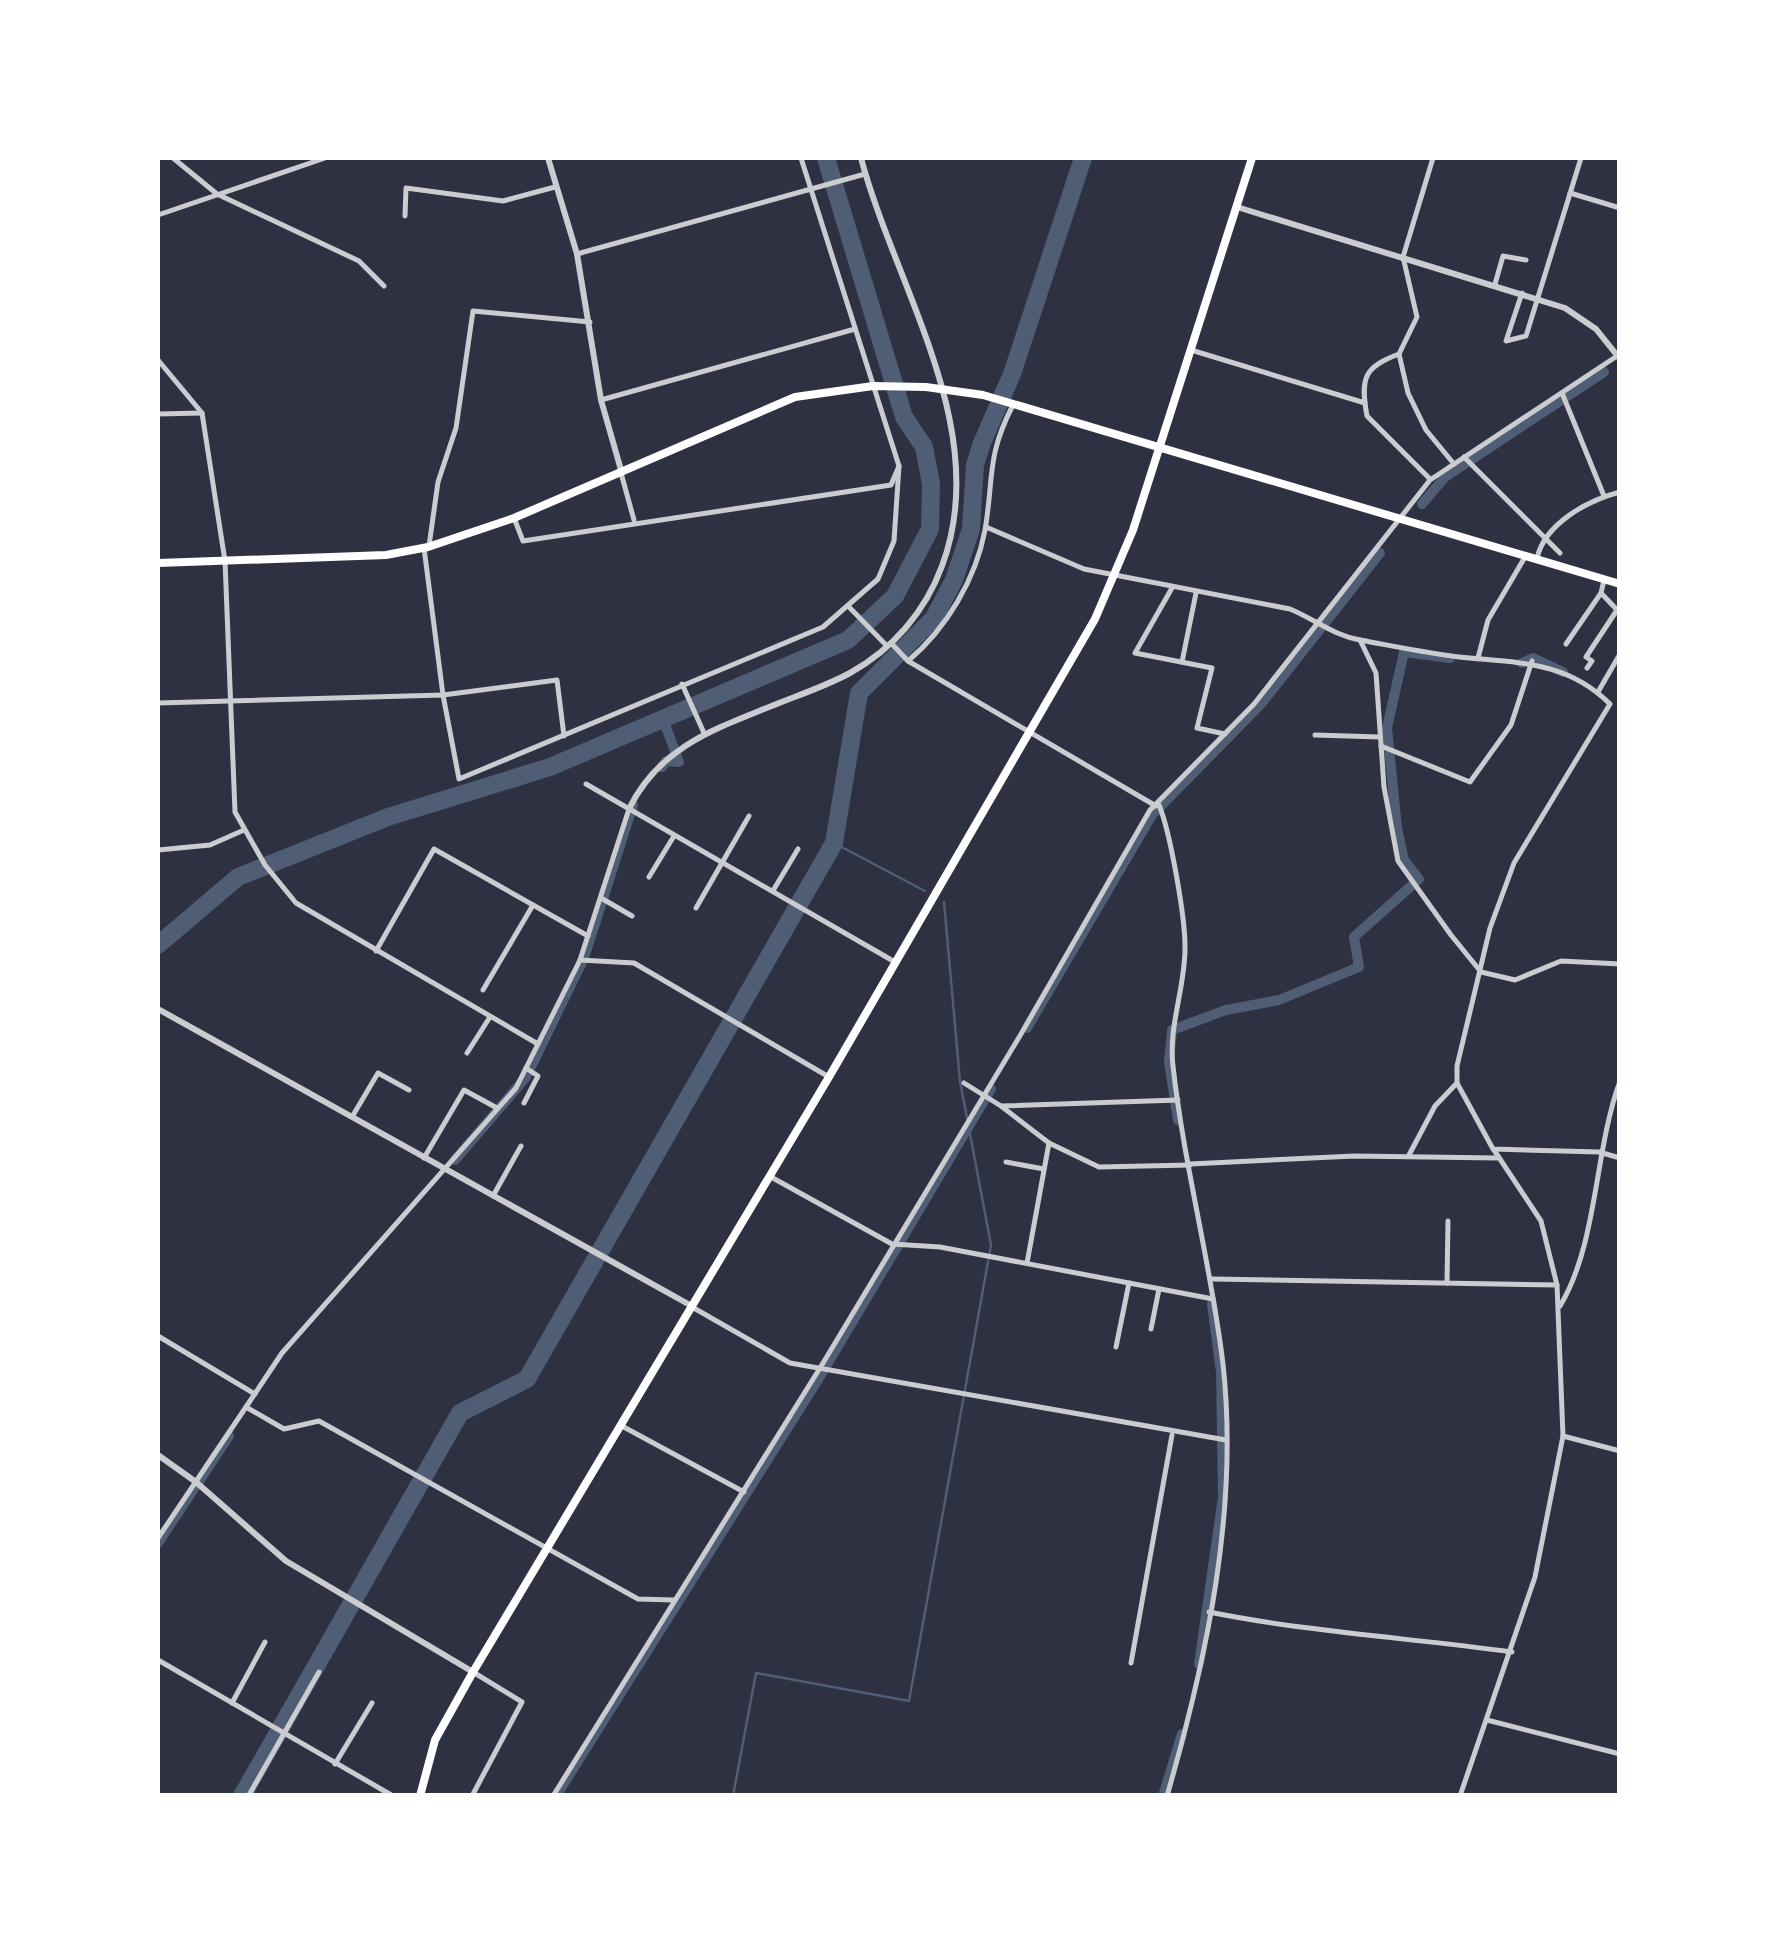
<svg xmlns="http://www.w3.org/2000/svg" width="1777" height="1953" viewBox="0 0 1777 1953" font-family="Ubuntu,sans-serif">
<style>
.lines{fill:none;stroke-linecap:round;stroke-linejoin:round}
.stream{stroke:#4f5d75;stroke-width:2.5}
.canal{stroke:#4f5d75;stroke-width:10}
.river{stroke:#4f5d75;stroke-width:18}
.minor{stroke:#caccd0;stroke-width:5}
.tertiary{stroke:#caccd0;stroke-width:6}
.secondary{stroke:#fff;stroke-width:8}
</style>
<rect width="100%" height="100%" fill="#2d3142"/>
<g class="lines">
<g class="stream">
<polyline points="834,843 925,891"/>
<polyline points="733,1796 756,1673 909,1701 991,1245 960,1081 944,902"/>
</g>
<g class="canal">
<polyline points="1422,504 1445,477 1604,372"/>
<polyline points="1522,663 1533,658 1563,672"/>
<polyline points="662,767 666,761 679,762 663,719"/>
<polyline points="1027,1028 1152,815 1261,704 1380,553"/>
<polyline points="1178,1120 1169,1062 1172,1030 1226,1010 1279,1000 1359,967 1354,937 1419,879 1404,860 1397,828 1387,728 1404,652 1450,658"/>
<polyline points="455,1160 526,1077 584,958 633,805"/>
<polyline points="158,1543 229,1436"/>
<polyline points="1199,1664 1223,1497 1221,1372 1212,1304"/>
<polyline points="556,1796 819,1378 991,1089"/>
<polyline points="1163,1796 1182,1734"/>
</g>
<g class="river">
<polyline points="158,945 238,877 388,817 550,767 848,640 895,596 930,529 931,484 924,447 904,417 826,158"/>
<polyline points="242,1796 460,1413 527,1379 834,843 859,693 934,618 954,580 971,529 975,465 982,443 1012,374 1083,158"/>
</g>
<g class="minor">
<polyline points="173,158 217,194 359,261 384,286"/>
<polyline points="1433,158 1403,257 1417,317 1399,354 1408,393 1426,430 1454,464"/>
<polyline points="1570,193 1620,208"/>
<polyline points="158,215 325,158"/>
<polyline points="405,216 406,188 503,201 555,187"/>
<polyline points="577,254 865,174"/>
<polyline points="1495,284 1503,256 1526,260"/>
<polyline points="1522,293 1506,341 1526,336 1581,158"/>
<polyline points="1191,350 1365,403"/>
<path d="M 1399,354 C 1364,367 1360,378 1367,416 L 1430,479"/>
<polyline points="158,360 202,413 225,561 235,812 265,865 296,903 538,1044"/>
<polyline points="1562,393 1604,496"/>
<polyline points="601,400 855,329"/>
<polyline points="158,414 202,413"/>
<polyline points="1464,457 1560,553"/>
<polyline points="621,473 634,520"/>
<polyline points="514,518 523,541 891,485 899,466 801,158"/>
<path d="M 986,527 L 1084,569 L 1290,609 C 1316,620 1333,635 1360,640 C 1393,646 1426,653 1459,657 C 1516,663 1566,660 1610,704 L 1514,863 L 1490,928 L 1457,1066 L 1457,1083 L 1493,1149 L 1599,1152 L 1620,1158"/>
<polyline points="429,546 438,482 456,428 473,311 590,322"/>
<polyline points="424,548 443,695 557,680 564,736"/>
<path d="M 1537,558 C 1545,524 1586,501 1620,492"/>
<polyline points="1604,580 1601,593 1620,613"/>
<polyline points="1172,588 1135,653 1212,668 1197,728 1225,734"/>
<polyline points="849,607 887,646"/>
<polyline points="1360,640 1376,673 1384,787 1398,861 1451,935 1481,972 1515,980 1561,961 1620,964"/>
<polyline points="891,643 908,661 1156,806"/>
<polyline points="1566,644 1601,593"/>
<polyline points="1478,658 1488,620 1525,557"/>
<path d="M 908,661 C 946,629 976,579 985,530 C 994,478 986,457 1013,405"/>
<polyline points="1182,662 1196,593"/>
<polyline points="1587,668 1592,661 1586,657 1617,610"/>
<polyline points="682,684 704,733"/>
<polyline points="1598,692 1620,654"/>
<polyline points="158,703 443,695 459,779 823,627 878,579 894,541 899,466"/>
<polyline points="1315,735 1380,737"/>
<polyline points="1381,746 1470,782 1511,725 1532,661"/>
<polyline points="586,784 895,962"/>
<path d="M 1159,805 C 1170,831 1185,916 1185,946 C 1186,985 1168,1026 1173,1066 C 1184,1166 1211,1264 1223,1364 C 1239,1509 1207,1657 1167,1796"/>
<polyline points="629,809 580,960 516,1088 282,1353 246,1407 284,1429 319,1421 638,1599 673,1600"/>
<polyline points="158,850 210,845 244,830"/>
<polyline points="649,877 674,836"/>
<polyline points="774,889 798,849"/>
<polyline points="601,898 632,916"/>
<polyline points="696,908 749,816"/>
<polyline points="376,951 434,849 588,936"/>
<polyline points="580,960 634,963 829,1077"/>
<polyline points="483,990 533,905"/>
<polyline points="467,1053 490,1017"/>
<polyline points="964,1083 1001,1106 1178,1100"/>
<polyline points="524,1103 538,1076 526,1068"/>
<polyline points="1001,1106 1049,1143 1099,1167 1190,1165"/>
<polyline points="352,1117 378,1073 409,1090"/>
<polyline points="1409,1155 1435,1106 1457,1083"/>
<polyline points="424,1158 464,1090 497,1108"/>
<polyline points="1006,1162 1044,1169"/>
<polyline points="1190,1164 1354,1156 1497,1158"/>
<polyline points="771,1177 892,1244 940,1247 1213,1299"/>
<polyline points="493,1196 521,1146"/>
<polyline points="1027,1263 1049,1143"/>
<polyline points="1212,1279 1557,1285"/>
<polyline points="1447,1283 1448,1221"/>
<path d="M 1560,1306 C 1598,1243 1594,1152 1620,1081"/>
<polyline points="692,1307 790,1363 1226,1440"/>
<polyline points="1151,1329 1159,1289"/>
<polyline points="158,1336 255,1394"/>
<polyline points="1116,1347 1129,1283"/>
<polyline points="620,1425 744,1492"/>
<polyline points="1563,1436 1620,1451"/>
<polyline points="158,1538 246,1407"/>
<path d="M 1209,1612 C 1308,1632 1411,1638 1512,1652"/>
<polyline points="158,1660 393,1796"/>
<polyline points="1131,1663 1172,1435"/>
<polyline points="232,1703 265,1642"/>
<polyline points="1487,1720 1620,1754"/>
<polyline points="335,1764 372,1703"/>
<polyline points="249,1795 319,1672"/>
<polyline points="472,1796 522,1702 473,1672"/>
<polyline points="553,1796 820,1368 1021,1034 1150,810 1254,704 1430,480 1617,356"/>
<polyline points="1460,1796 1535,1577 1563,1436 1557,1285 1541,1221 1494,1150"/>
</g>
<g class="tertiary">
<polyline points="548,158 577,254 601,400 621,470"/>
<polyline points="1237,207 1565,308 1596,329 1620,359"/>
<path d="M 629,809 C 660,745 718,728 779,703 C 802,694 828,685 850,673 C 893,649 925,612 942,566 C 993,430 896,289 861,158"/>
<polyline points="158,1009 690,1305"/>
<polyline points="158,1455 196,1482 286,1561 473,1672"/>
</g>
<g class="secondary">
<polyline points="158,563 386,555 428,547 514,518 795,397 873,386 926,387 983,395 1620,584"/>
<polyline points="420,1796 435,1740 473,1672 829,1077 1095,619 1133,530 1252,158"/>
</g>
</g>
<rect width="1777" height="1953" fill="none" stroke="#ffffff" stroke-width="320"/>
</svg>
